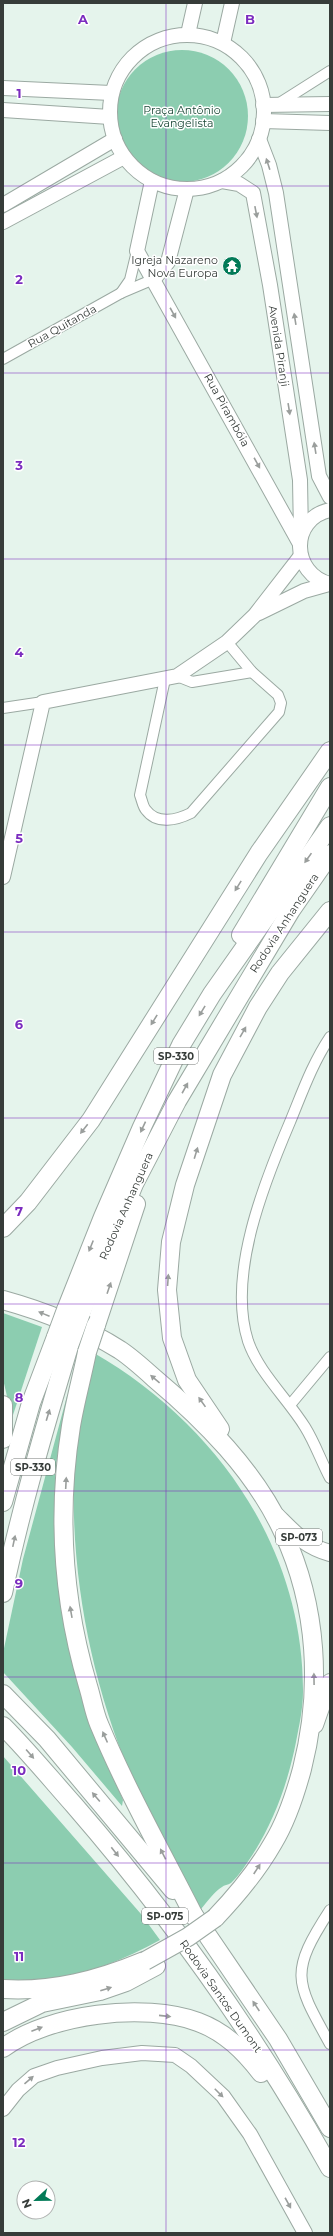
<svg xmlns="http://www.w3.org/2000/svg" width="333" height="2236" viewBox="0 0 333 2236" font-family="Montserrat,sans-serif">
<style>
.green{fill:#8ccdb0}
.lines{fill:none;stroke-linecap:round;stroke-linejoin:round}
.street-casing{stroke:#9ba9a2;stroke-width:12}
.secondary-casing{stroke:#9ba9a2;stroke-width:16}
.primary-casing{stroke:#9ba9a2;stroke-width:18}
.highway-casing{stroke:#9ba9a2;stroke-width:20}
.street{stroke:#fff;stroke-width:10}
.secondary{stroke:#fff;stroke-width:14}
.primary{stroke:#fff;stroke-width:16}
.highway{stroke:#fff;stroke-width:18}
.highway-bridge-casing{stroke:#9ba9a2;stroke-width:20;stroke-linecap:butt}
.highway-bridge{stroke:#fff;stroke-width:18}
.oneway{fill:#9a9e9c}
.grid{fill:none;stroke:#7b2cbf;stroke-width:1;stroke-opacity:0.55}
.labels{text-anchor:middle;stroke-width:3;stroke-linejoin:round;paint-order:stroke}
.shield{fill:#fff;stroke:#727674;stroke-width:1}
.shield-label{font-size:10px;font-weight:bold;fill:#363c39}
.park-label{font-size:11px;fill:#194735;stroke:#fff}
.poi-label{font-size:11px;fill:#363c39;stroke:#fff;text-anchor:end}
.street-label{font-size:11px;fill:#363c39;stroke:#fff}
.grid-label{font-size:13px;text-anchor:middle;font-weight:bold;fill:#7b2cbf;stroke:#fff;stroke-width:3;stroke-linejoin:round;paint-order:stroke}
</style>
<rect width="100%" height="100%" fill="#e5f4ec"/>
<g class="green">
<circle cx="182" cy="116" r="66"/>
<polygon points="3,1313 42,1327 12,1418 3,1379"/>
<path d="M 94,1353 C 216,1423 304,1549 303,1692 C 303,1709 299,1726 296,1742 C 288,1782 275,1819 253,1854 C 247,1863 239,1876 231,1883 C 228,1885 224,1885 222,1887 C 214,1892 207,1902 201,1909 C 184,1880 169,1851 154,1821 C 146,1806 137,1791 131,1776 C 85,1666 65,1545 77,1427 C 80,1402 88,1377 94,1353 Z"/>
<polygon points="67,1396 69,1399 61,1434 55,1471 56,1514 93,1728 123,1800 122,1806 72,1747 3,1672 3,1653 23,1559"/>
<path d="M 3,1756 L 141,1914 L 160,1940 C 125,1959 89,1974 49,1980 C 34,1982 18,1981 3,1981 Z"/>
</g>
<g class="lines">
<g class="street-casing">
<g id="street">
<polyline points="278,104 330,71"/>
<polyline points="121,293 130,280 137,251"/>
<polyline points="3,359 121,293 154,279"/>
<polyline points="177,676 192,682 252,672"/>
<path d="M 165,679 L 140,795 C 142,800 143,807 146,810 C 157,825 177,820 191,813 L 279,712 L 281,703 L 278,695 L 252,672 L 227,642"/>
<polyline points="3,708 43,702"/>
<path d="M 330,1037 C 312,1064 302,1093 290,1122 C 264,1183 227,1275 248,1341 C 259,1373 287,1398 305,1427 C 315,1443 321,1461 330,1478"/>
<polyline points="290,1405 330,1357"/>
<path d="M 330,1910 C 289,1973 295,1981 330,2044"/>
</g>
</g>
<g class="secondary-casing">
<g id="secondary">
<polyline points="188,34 195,3"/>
<circle cx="187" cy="112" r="77"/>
<polyline points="223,43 232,3"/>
<polyline points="3,88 111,93"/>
<polyline points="263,105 330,104"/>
<polyline points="3,110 110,117"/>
<polyline points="263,121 330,123"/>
<polyline points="259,139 269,165 276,193 319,476 330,497"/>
<polyline points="152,181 137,251 299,542"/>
<polyline points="222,181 239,184 253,193 270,285 300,480 301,534"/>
<polyline points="3,205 115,139"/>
<polyline points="3,222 124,157"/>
<polyline points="154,279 168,262 187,189"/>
<path d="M 330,510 C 289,519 291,574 330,584"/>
<polyline points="259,613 304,591 329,584"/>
<polyline points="3,877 43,702 177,676 227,642 255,615 300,557"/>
<polyline points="3,2109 18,2090 34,2076 57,2068 102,2058 142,2053 175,2055 191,2066 223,2096 250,2134 305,2233"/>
</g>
</g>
<g class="primary-casing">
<g id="primary">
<path d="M 277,1516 C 294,1533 305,1546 330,1553"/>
<polyline points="315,1725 330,1682"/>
</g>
</g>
<g class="highway-casing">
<g id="highway">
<polyline points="241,935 330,787"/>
<polyline points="3,1228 28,1202 91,1120 259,853 330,751"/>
<path d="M 3,1300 C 43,1311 85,1328 120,1350 C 132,1358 143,1368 154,1378 C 204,1420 255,1471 283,1532 C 318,1607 322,1690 302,1769 C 295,1795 287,1820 273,1843 C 257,1871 237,1895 215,1918"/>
<polyline points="66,1310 103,1217 142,1127 181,1045 212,994 330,826"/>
<polyline points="81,1313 134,1184 177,1101 291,910 330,854"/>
<polyline points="96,1325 136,1204"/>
<path d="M 87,1352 C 82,1377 75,1402 71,1426 C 57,1513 63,1602 88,1686 C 92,1699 94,1712 99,1724 C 126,1789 161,1851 193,1914"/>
<polyline points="3,1405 3,1439"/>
<polyline points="220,1429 187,1380 172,1338 167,1290 171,1242 185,1185 222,1075 258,1007 280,973 330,911"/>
<polyline points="3,1502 31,1403 56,1337"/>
<path d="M 3,1593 C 21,1508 45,1426 70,1343"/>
<polyline points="3,1694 47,1739 173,1890"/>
<path d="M 3,1726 C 28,1751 50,1778 74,1805 C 171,1917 258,2039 330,2168"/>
<polyline points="193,1914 278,2039 330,2128"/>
<path d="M 3,1989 C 53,1992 98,1980 144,1961"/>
<polyline points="3,2022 42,2003 100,1991 126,1982 156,1966"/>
<path d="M 3,2048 C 49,2014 144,2002 198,2022 C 225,2032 244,2051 261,2073"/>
</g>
</g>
<use href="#street" class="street"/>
<use href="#secondary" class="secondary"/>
<use href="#primary" class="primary"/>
<use href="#highway" class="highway"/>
<g class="highway-bridge-casing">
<g id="highway-bridge">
<polyline points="56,1337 66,1310"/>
<polyline points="70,1343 81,1313"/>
<polyline points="87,1352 96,1325"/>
<polyline points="145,1961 188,1937 215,1918"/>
</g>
</g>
<use href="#highway-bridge" class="highway-bridge"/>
</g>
<defs><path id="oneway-solid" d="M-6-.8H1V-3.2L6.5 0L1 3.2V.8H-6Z"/></defs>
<g class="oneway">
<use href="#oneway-solid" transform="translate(268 164) rotate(-108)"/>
<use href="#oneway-solid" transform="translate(256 212) rotate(79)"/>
<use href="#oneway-solid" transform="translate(173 313) rotate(61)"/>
<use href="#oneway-solid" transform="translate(295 319) rotate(-99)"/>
<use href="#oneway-solid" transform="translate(289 409) rotate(81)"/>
<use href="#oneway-solid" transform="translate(315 448) rotate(-99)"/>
<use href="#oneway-solid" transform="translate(257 463) rotate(61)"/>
<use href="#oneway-solid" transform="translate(308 858) rotate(125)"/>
<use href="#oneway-solid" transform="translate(238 886) rotate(122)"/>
<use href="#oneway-solid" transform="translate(202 1011) rotate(121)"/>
<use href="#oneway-solid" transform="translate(154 1020) rotate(122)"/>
<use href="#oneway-solid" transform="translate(243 1032) rotate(-60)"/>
<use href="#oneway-solid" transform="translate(185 1088) rotate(-61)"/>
<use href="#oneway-solid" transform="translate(143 1127) rotate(115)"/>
<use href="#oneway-solid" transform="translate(84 1129) rotate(128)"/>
<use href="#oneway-solid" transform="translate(196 1153) rotate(-73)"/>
<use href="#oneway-solid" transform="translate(91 1246) rotate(112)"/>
<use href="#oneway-solid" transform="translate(168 1280) rotate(-86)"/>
<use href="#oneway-solid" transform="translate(109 1288) rotate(-71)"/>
<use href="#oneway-solid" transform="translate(44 1314) rotate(-158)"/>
<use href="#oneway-solid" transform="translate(155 1379) rotate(-140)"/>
<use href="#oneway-solid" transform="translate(202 1402) rotate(-125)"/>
<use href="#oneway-solid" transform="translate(48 1415) rotate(-73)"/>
<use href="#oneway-solid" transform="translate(66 1483) rotate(-87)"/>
<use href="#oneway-solid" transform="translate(14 1541) rotate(-78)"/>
<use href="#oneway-solid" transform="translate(71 1612) rotate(-100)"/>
<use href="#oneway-solid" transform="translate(314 1679) rotate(-91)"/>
<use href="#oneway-solid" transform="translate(105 1737) rotate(-114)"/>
<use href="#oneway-solid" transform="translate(30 1754) rotate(49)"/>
<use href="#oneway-solid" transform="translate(96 1797) rotate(-130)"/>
<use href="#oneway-solid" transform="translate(115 1852) rotate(52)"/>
<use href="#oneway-solid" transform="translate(163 1854) rotate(-117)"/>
<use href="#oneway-solid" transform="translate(257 1869) rotate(-57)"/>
<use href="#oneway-solid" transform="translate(106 1989) rotate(-18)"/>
<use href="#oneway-solid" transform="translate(256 2006) rotate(-124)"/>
<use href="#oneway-solid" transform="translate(165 2016) rotate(6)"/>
<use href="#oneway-solid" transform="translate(37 2029) rotate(-21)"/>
<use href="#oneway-solid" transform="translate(29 2080) rotate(-41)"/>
<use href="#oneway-solid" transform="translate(219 2093) rotate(45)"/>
<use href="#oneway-solid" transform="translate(288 2203) rotate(61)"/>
</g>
<path class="grid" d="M 166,3 L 166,2233M 3,186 L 330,186M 3,373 L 330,373M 3,559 L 330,559M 3,745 L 330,745M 3,932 L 330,932M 3,1118 L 330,1118M 3,1304 L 330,1304M 3,1491 L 330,1491M 3,1677 L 330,1677M 3,1863 L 330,1863M 3,2050 L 330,2050"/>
<defs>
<g id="temple-disc" transform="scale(1)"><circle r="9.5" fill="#027a57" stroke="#fff"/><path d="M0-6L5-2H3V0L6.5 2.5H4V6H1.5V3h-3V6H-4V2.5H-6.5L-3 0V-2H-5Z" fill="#fff"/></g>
</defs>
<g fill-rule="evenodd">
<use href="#temple-disc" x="232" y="266"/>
</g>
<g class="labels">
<g class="shield">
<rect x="154" y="1048" width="44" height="16" rx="3"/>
<rect x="11" y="1459" width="44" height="16" rx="3"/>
<rect x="276" y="1529" width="46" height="16" rx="3"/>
<rect x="142" y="1908" width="46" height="16" rx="3"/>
</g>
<g class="shield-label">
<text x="176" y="1060">SP-330</text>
<text x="33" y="1471">SP-330</text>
<text x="299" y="1541">SP-073</text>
<text x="165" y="1920">SP-075</text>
</g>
<g class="park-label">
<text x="182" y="114">Praça Antônio<tspan x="182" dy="13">Evangelista</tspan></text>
</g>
<g class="poi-label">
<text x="218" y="264">Igreja Nazareno<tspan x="218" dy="13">Nova Europa</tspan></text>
</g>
<g class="street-label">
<text transform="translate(62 326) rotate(-29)" y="4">Rua Quitanda</text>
<text transform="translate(279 346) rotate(81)" y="4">Avenida Piranji</text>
<text transform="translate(227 410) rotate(61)" y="4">Rua Pirambóia</text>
<text transform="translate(284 923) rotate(-57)" y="4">Rodovia Anhanguera</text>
<text transform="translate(126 1206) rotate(-66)" y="4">Rodovia Anhanguera</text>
<text transform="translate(221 1996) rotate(55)" y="4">Rodovia Santos Dumont</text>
</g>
</g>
<g class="grid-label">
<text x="83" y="24">A</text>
<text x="250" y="24">B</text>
<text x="19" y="98">1</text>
<text x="19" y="284">2</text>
<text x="19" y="470">3</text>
<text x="19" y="657">4</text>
<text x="19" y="843">5</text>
<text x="19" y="1029">6</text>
<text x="19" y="1216">7</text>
<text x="19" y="1402">8</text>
<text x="19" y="1588">9</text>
<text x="19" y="1775">10</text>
<text x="19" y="1961">11</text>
<text x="19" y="2147">12</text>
</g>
<rect width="333" height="2236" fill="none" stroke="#363c39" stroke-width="8"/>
<g transform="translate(36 2200) rotate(248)"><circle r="19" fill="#ffffff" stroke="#afb1b0"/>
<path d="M0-3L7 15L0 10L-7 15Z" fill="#027a57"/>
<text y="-6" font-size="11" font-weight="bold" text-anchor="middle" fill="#363c39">N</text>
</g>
</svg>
